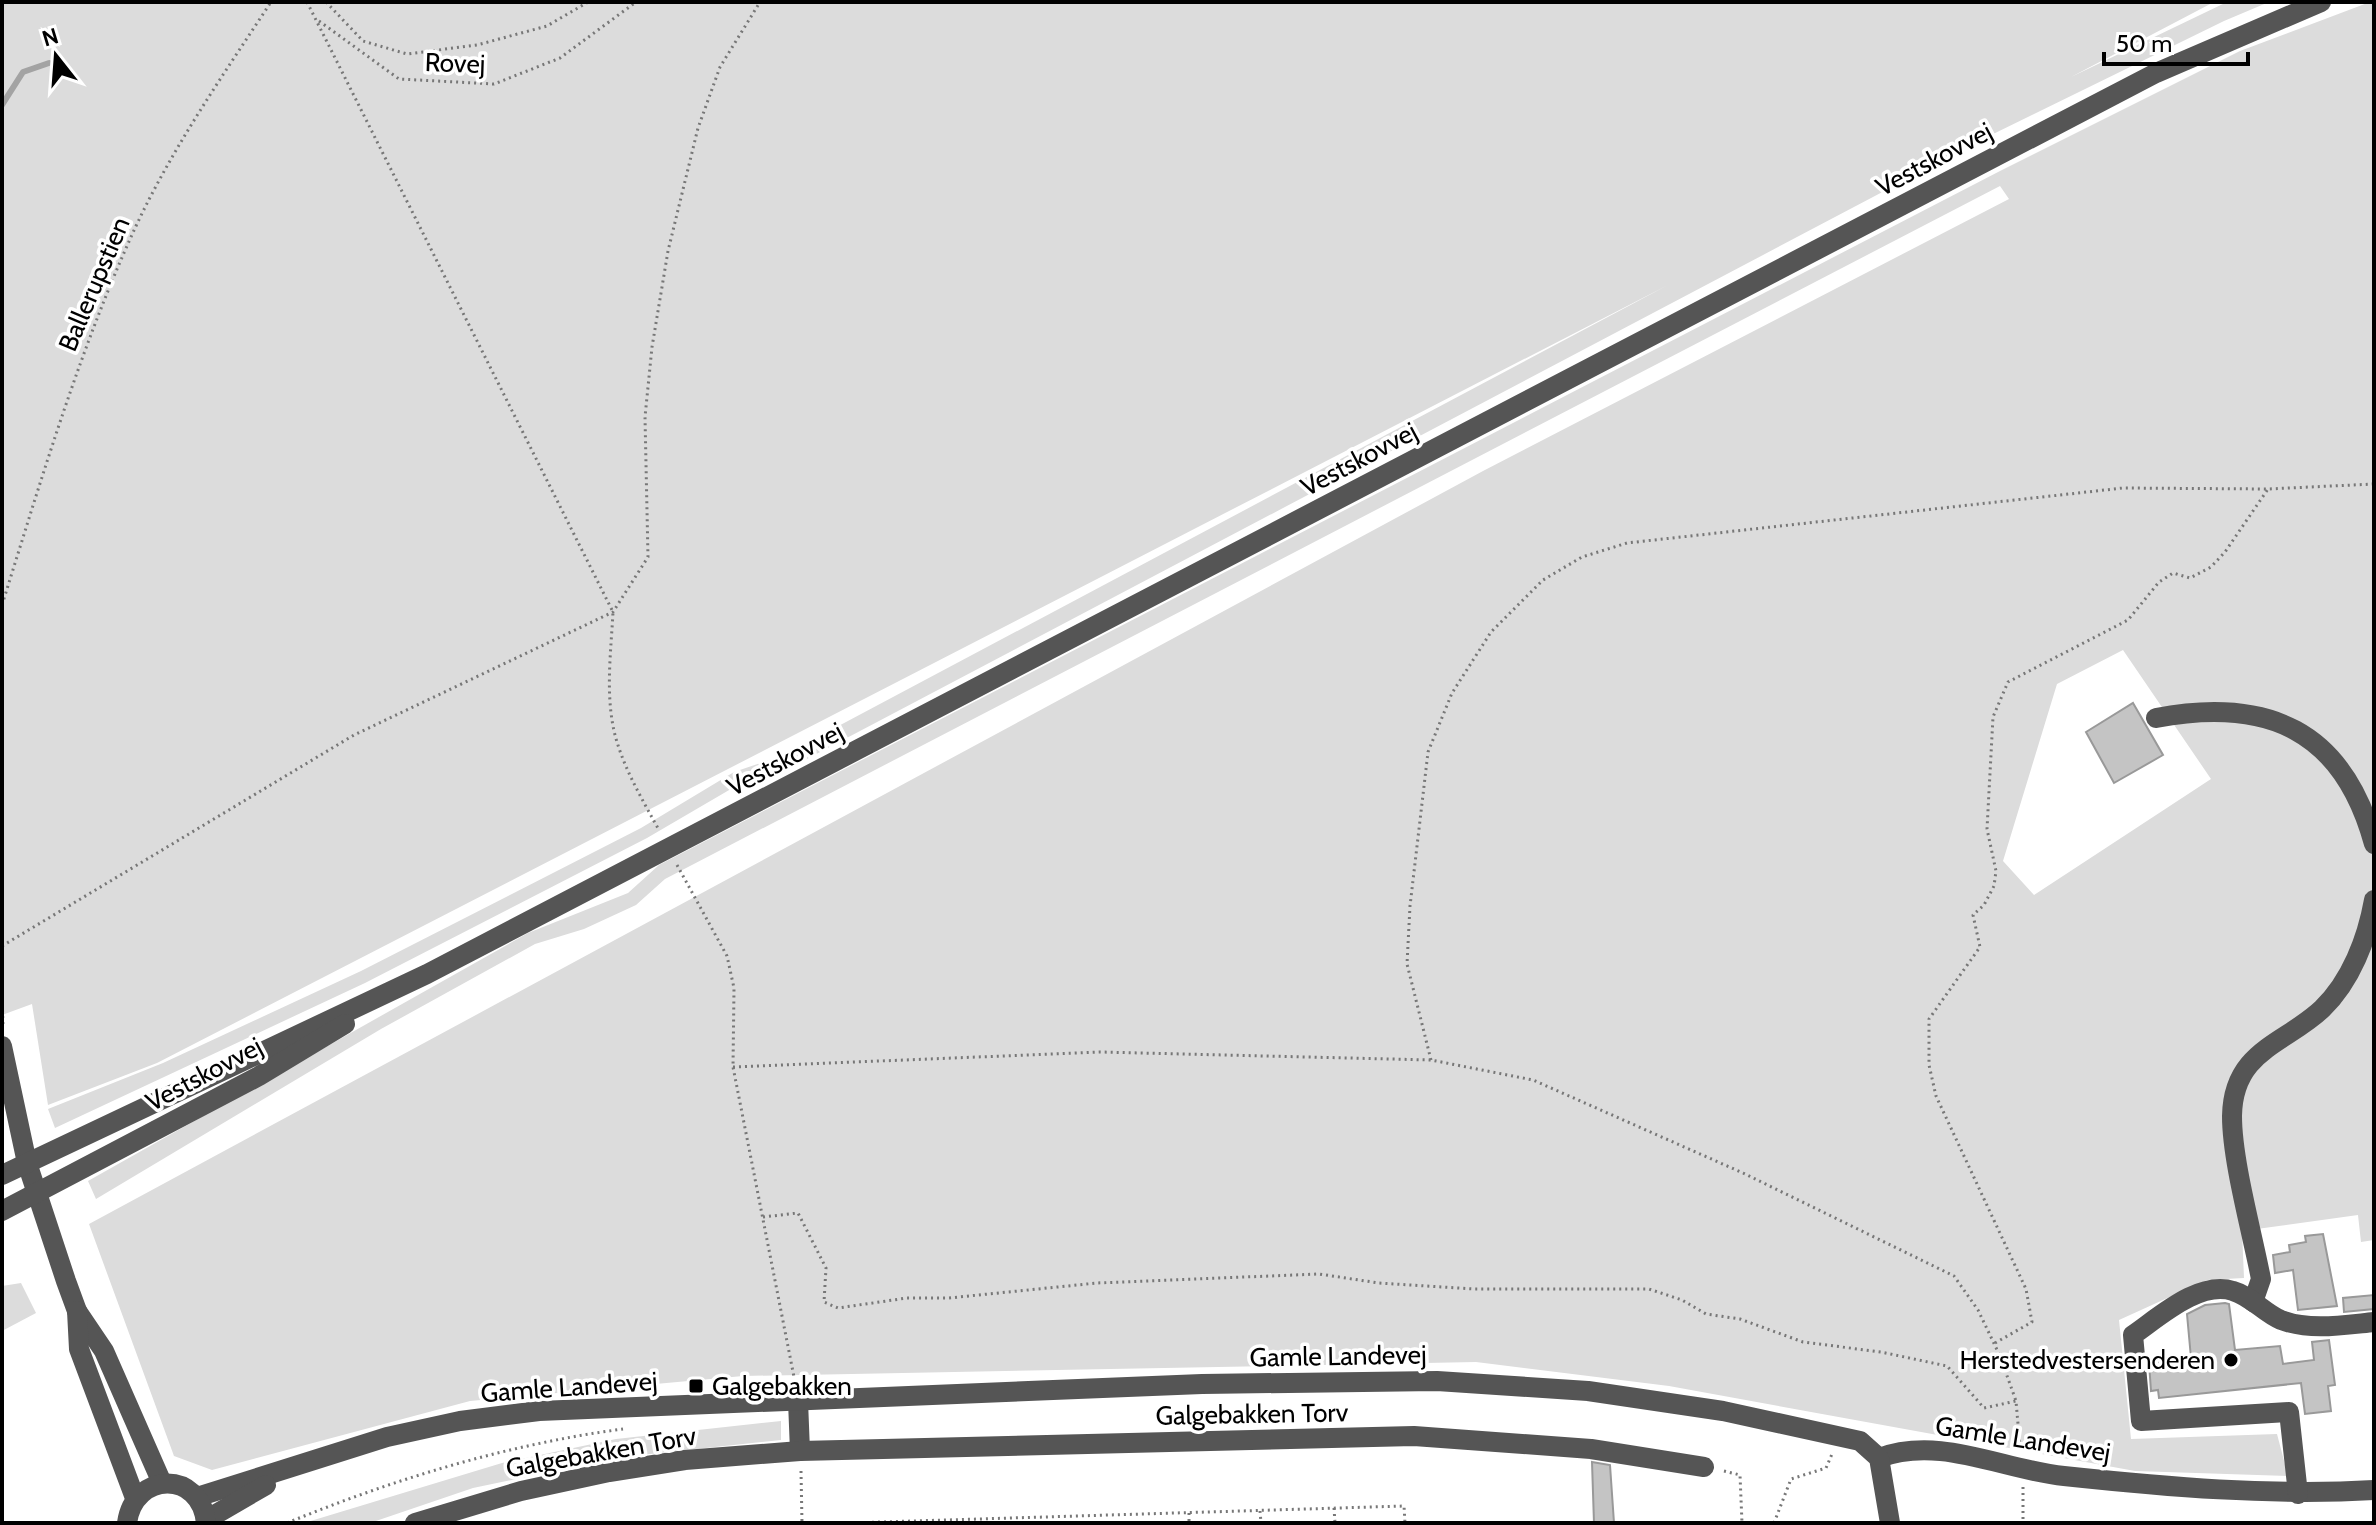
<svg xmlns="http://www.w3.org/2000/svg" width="2376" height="1525" viewBox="0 0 2376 1525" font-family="Cabin,sans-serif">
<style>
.green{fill:#dcdcdc;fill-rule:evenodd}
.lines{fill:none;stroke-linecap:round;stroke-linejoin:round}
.stream{stroke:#a3a3a3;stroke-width:6}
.building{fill:#c4c4c4;stroke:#999;stroke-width:2}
.path{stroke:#777;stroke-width:3;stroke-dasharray:2 4;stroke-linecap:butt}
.minor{stroke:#555;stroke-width:20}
.poi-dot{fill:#000;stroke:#fff;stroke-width:3}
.labels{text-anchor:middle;stroke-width:7;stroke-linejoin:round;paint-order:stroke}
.street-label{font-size:26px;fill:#000;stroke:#fff}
.poi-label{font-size:26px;fill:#000;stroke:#fff;text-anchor:end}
</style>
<rect width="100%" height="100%" fill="#fff"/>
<g class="green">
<polygon points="2,2 2214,2 2071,77 2227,2 2269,2 2224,21 1985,138 786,770 736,786 647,838 365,983 55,1128 48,1109 163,1063 361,971 641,828 734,772 784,755 1668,285 157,1063 48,1105 32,1004 2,1015"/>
<path d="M 2370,2 L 2374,2 L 2374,1240 L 2361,1242 L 2358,1215 L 2242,1231 L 2244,1278 L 2207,1280 L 2119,1320 L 2131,1439 L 2277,1434 L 2288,1476 L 2135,1471 L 1669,1386 L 1476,1362 L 743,1376 L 470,1401 L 212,1470 L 174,1456 L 89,1224 L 1483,471 L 2009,199 L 2000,186 L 665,879 L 636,905 L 584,929 L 535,944 L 381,1029 L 96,1199 L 88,1181 L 528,933 L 628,893 L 659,865 L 2000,171 L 2240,51 ZM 2123,650 L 2211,779 L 2034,895 L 2003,861 L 2057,684 Z"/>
<polygon points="21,1283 36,1313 2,1331 2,1286"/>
<polygon points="781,1421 781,1440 622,1457 473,1488 370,1523 304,1523 502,1463 616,1439"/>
</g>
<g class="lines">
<polyline class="stream" points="2,105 23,72 49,63"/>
</g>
<g class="building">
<polygon points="2133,703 2163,755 2114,783 2086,732"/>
<polygon points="2323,1234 2337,1306 2298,1310 2293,1270 2275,1273 2273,1255 2290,1252 2289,1245 2306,1242 2305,1236"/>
<polygon points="2374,1295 2374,1309 2344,1312 2343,1298"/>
<polygon points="2225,1303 2229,1304 2235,1350 2280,1346 2283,1364 2314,1360 2312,1342 2329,1340 2335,1385 2328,1386 2331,1411 2305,1414 2301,1383 2159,1398 2158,1390 2151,1391 2149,1363 2191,1358 2187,1314 2205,1305"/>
<polygon points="1592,1462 1610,1465 1614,1523 1594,1523"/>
</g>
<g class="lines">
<g class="path">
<path d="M 307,2 L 613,612 C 611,652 605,695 615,735 C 624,769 642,799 659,830"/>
<polyline points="326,2 363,41 407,54 477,45 547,26 588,2"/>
<polyline points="319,21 399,79 494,84 560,58 636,2"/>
<path d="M 2,605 C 42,477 80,348 136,226 C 173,147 223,75 271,2"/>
<polyline points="2,688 2,718"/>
<polyline points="677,865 727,956 734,988 733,1067 795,1382"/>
<polyline points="2,946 354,735 613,612 648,557 645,417 652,347 668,251 698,128 720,67 760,2"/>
<polyline points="2,992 3,1027"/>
<polyline points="1431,1060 1407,964 1410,906 1428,752 1452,693 1491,632 1543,580 1582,557 1627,543 2123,488 2268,489 2374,484"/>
<polyline points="733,1067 1100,1052 1431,1060 1533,1080 1743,1173 1954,1276 1978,1310 2000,1356 2016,1401 2020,1447"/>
<polyline points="763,1217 798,1213 826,1268 824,1302 838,1308 907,1298 949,1298 1097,1283 1319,1274 1379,1283 1474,1289 1649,1289 1682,1300 1706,1314 1740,1319 1803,1342 1881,1352 1947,1366 1984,1408 2016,1401"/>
<polyline points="1995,1343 2032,1322 2026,1289 1936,1096 1929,1065 1929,1019 1980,947 1973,915 1984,905 1994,886 1996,871 1987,829 1993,717 2008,682 2128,620 2159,582 2173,573 2190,578 2211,567 2225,552 2268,489"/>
<polyline points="801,1471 802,1523"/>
<polyline points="1724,1471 1740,1475 1742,1523"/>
<polyline points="2023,1487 2023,1523"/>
<polyline points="1334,1508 1335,1523"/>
<polyline points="1260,1511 1261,1523"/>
<polyline points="1189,1513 1189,1523"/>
<path d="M 287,1523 C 394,1479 509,1444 623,1429"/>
<polyline points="848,1523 1404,1506 1405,1523"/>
<polyline points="1539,1523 1556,1523"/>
<polyline points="1774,1523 1791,1479 1826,1468 1832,1454"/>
<polyline points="1963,1523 1975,1523"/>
</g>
<g class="minor">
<path d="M 2156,718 C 2268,697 2343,730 2374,844"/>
<polyline points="2,1046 27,1163 66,1281 77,1311 104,1351 162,1483"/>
<polyline points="2,1175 427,974 2156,73 2321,2"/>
<polyline points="2,1211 259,1076 345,1024"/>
<path d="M 2253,1302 L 2261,1279 C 2252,1232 2232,1161 2232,1116 C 2233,1050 2285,1044 2322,1009 C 2351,981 2367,939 2374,900"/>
<polyline points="77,1311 79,1349 135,1498"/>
<polyline points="798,1401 800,1451"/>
<path d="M 1879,1458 C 1940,1435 2003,1470 2064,1476 C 2167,1487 2271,1496 2374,1490"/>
<path d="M 2298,1494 L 2289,1412 L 2141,1421 L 2133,1335 C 2158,1318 2199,1280 2233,1291 C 2251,1296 2264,1313 2281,1320 C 2310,1331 2344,1325 2374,1322"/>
<polyline points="197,1497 387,1437 460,1421 539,1411 1202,1384 1437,1381 1588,1391 1723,1411 1860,1441 1879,1458 1890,1523"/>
<polyline points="206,1520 266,1485"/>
<path d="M 127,1523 C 134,1471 201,1470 206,1523"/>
<polyline points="415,1523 521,1491 609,1472 685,1460 800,1451 1414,1436 1591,1449 1704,1467"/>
</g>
</g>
<g class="poi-dot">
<circle cx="2231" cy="1360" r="8"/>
<rect x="688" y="1378" width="16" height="16" rx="4"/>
</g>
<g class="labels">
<g class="street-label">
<text transform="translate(455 63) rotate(2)" y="9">Rovej</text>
<text transform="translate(1934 159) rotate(-28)" y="9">Vestskovvej</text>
<text transform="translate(94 284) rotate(-67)" y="9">Ballerupstien</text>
<text transform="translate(1359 459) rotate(-28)" y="9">Vestskovvej</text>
<text transform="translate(785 759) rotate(-28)" y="9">Vestskovvej</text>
<text transform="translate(204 1074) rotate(-28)" y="9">Vestskovvej</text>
<text transform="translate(1338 1356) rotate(-1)" y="9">Gamle Landevej</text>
<text transform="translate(569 1387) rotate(-4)" y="9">Gamle Landevej</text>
<text transform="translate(1252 1414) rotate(-1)" y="9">Galgebakken Torv</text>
<text transform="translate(2023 1439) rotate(9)" y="9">Gamle Landevej</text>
<text transform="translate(601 1452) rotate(-10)" y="9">Galgebakken Torv</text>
</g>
<g class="poi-label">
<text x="2215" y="1369">Herstedvestersenderen</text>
<text x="712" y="1395" text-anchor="start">Galgebakken</text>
</g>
</g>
<rect width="2376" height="1525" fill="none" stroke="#000000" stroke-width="8"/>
<g transform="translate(56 56) rotate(343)" stroke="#ffffff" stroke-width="6" paint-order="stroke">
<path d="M0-6L14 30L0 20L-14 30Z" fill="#000000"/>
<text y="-12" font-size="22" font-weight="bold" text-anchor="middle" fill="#000000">N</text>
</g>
<path d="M2104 52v12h144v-12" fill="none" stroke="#000000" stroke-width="4"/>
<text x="2116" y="52" font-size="24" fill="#000000" stroke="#ffffff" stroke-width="6" paint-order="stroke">50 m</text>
</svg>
